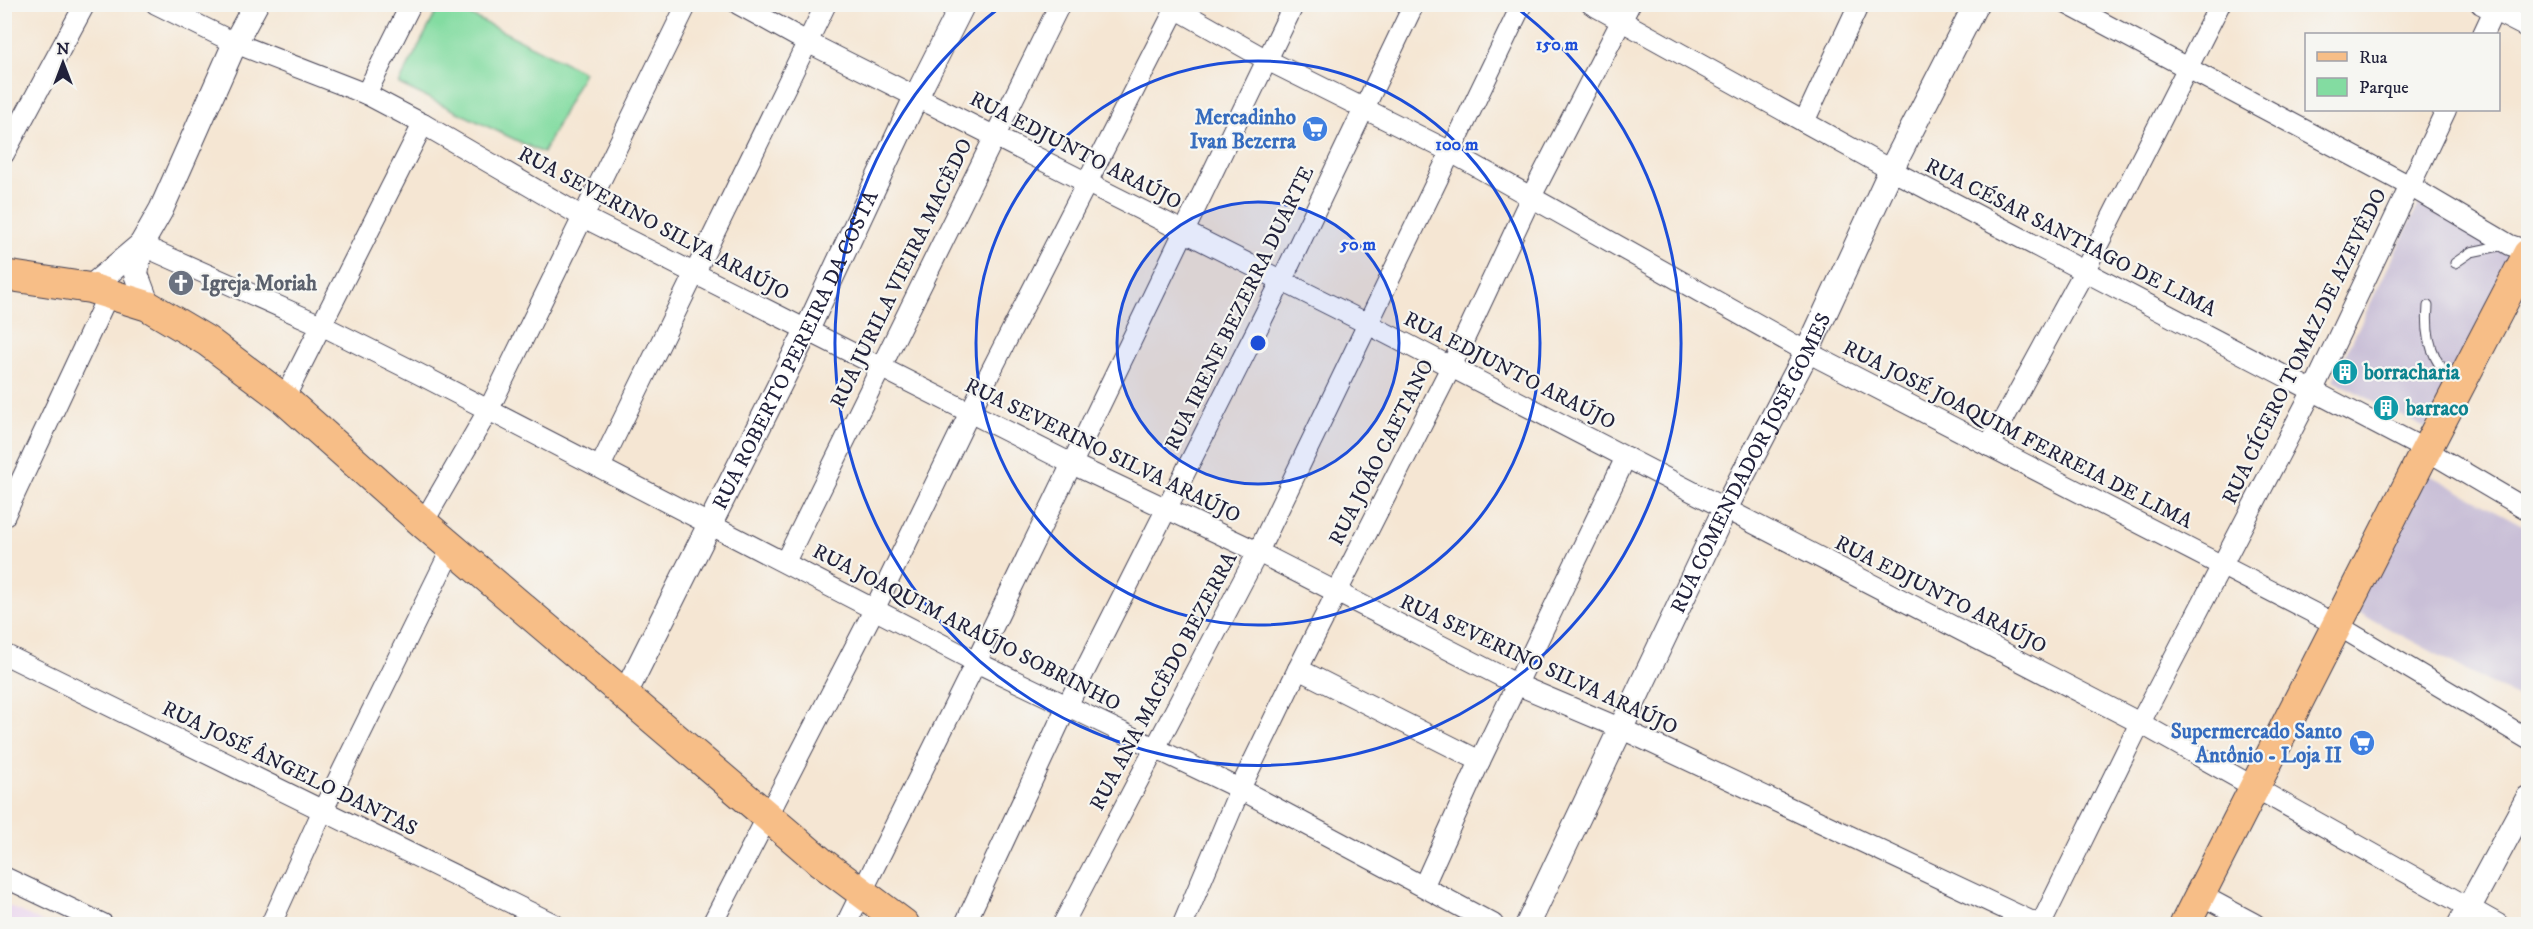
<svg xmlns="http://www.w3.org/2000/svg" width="2533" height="929" viewBox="0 0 2533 929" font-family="'IM FELL DW Pica',serif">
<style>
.built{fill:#e9d2ee}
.industrial{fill:#c9bfd7}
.green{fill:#83dca1;stroke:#527f6e;stroke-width:1.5}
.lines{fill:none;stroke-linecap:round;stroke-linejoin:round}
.service-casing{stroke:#423f52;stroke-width:11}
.minor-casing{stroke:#423f52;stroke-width:22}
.tertiary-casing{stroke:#423f52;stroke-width:26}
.primary-casing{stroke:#423f52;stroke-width:32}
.service{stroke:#fff;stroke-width:9}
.minor{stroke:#fff;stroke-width:20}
.tertiary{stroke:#fff;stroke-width:24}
.primary{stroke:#f7be87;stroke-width:30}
.ring{fill:none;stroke:#1d4ed8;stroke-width:3}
.labels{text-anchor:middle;stroke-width:4.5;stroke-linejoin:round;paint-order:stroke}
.shop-label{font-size:21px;font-weight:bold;fill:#366cbe;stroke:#f6f6f2;text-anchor:end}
.street-label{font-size:21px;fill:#22223b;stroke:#f6f6f2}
.worship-label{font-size:21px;font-weight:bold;fill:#5b616d;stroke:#f6f6f2;text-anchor:start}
.culture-label{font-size:21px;font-weight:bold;fill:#0d838f;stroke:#f6f6f2;text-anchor:start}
.centre{fill:#1d4ed8;stroke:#f6f6f2;stroke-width:3}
.ring-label{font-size:18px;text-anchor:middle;font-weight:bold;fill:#1d4ed8;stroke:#f6f6f2;stroke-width:4.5;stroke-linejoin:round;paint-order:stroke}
</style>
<rect width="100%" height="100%" fill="#f6f6f2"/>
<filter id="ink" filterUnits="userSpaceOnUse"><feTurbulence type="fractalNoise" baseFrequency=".0167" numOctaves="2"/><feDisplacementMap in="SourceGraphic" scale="12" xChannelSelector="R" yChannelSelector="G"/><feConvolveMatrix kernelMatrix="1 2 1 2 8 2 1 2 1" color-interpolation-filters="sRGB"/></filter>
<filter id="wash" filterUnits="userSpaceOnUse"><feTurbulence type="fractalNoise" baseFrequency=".008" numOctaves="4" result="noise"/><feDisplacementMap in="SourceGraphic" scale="24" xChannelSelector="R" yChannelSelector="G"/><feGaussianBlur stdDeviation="1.35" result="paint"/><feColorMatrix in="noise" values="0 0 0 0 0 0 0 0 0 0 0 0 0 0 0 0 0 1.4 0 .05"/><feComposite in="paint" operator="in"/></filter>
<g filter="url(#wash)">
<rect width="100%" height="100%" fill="#f5e6d3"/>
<polygon class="built" points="5,904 47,924 5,924"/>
<g class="industrial">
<polygon points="2419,204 2516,252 2425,428 2333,380"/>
<polygon points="2424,472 2528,528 2528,703 2354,610"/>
</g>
<polygon class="green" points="440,5 450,5 584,72 543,153 399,84"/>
</g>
<g filter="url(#ink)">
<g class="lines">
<g class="service-casing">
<g id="service">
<polyline points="2455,263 2471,252 2504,245"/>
<path d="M 2428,306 C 2425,338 2432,362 2456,385"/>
</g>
</g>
<g class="minor-casing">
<g id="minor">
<polyline points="156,4 235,43 366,94 423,124 583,217 1072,464 1258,552 1518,685 1622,729 2037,924"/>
<polyline points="738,4 807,42 1366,323 2140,723 2498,924"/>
<polyline points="1168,4 1267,60 1449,151 1807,352 2337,625 2528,739"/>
<polyline points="1591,4 1891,170 2426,450 2528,510"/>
<polyline points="2067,4 2408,185 2510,245 2528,251"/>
<polyline points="2481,4 2528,28"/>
<polyline points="2483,34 2497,4"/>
<polyline points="366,94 411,4"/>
<polyline points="1804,122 1859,4"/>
<polyline points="4,154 85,4"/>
<polyline points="141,245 323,326 419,374 976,662 1240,789 1493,924"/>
<polyline points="284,399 423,124"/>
<polyline points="1989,446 2085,270 2220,4"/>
<polyline points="600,467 826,4"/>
<polyline points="4,517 108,295"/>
<polyline points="423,523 489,409 687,4"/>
<polyline points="785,562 1060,4"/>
<polyline points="4,654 554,924"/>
<polyline points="1298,669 1480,761"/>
<polyline points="4,877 103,924"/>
<polyline points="1424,885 1480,761 1626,457"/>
<polyline points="2201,895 2255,924"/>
<polyline points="271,924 322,812 452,548"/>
<polyline points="712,924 875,608 970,412 1178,4"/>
<polyline points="846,924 976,662 1294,4"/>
<polyline points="965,924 1067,706 1282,280 1414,4"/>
<polyline points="1063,924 1258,552 1522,4"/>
<polyline points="1183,924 1240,789 1298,669 1451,367 1531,197 1630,4"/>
<polyline points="2041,924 2140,723 2313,390 2446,110"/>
</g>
</g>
<g class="tertiary-casing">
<g id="tertiary">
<polyline points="90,288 141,245"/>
<polyline points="148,306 136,274 141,245 161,210 235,43 256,4"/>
<path id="s1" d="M 625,694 L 807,330 L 916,97 L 963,4"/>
<path id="s2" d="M 1528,924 L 1724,511 L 1807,352 L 1891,170 L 1976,4"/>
<polyline points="2460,924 2528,798"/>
</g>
</g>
<g class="primary-casing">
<g id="primary">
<polyline points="4,275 90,288 148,306 207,341 284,399 423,523 821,862 904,924"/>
<polyline points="2185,924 2426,450 2528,254"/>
</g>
</g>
<use href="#service" class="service"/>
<use href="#minor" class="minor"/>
<use href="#tertiary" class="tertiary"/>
<use href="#primary" class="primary"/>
</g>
</g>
<circle cx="1258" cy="343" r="141" fill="#1d4ed8" fill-opacity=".12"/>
<g class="ring">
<circle cx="1258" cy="343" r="141"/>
<circle cx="1258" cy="343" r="282"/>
<path d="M1513 5A423 423 0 1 1 1003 5"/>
</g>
<defs>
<g id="supermarket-disc" transform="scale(1.35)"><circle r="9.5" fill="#3f7fe0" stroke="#f6f6f2"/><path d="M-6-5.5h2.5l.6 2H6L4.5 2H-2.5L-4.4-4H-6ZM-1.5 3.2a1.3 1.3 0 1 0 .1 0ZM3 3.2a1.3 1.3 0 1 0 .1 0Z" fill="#fff"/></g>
<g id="church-disc" transform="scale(1.35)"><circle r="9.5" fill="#6b7280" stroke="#f6f6f2"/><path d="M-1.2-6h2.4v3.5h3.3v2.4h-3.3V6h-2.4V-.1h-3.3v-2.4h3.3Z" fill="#fff"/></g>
<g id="building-disc" transform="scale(1.35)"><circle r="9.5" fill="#0f9aa8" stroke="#f6f6f2"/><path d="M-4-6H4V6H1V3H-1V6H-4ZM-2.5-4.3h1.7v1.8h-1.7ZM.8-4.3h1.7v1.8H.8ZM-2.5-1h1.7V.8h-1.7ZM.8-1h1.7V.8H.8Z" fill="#fff"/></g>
</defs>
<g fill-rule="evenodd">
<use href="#supermarket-disc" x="1315" y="129"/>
<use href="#church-disc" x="181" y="283"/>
<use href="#building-disc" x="2345" y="372"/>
<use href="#building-disc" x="2386" y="408"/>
<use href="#supermarket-disc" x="2362" y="743"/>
</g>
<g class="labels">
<g class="shop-label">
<text x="1296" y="124">Mercadinho<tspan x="1296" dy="24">Ivan Bezerra</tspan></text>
<text x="2342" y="738">Supermercado Santo<tspan x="2342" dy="24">Antônio - Loja II</tspan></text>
</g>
<g class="street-label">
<text transform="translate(1076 150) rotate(27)" y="7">RUA EDJUNTO ARAÚJO</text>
<text transform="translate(654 223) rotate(28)" y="7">RUA SEVERINO SILVA ARAÚJO</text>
<text transform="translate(2071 237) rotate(27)" y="7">RUA CÉSAR SANTIAGO DE LIMA</text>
<text transform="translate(901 273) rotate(-64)" y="7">RUA JURILA VIEIRA MACÊDO</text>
<text transform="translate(1239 308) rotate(-64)" y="7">RUA IRENE BEZERRA DUARTE</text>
<text transform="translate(2304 346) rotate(-64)" y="7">RUA CÍCERO TOMAZ DE AZEVÊDO</text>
<text dy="7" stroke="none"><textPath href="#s1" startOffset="384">RUA ROBERTO PEREIRA DA COSTA</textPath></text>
<text transform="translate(1510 370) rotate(27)" y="7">RUA EDJUNTO ARAÚJO</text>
<text transform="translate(2018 434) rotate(27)" y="7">RUA JOSÉ JOAQUIM FERREIA DE LIMA</text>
<text transform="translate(1103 450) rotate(26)" y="7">RUA SEVERINO SILVA ARAÚJO</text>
<text transform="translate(1381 452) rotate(-63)" y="7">RUA JOÃO CAETANO</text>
<text dy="7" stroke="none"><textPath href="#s2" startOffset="512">RUA COMENDADOR JOSÉ GOMES</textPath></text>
<text transform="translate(1941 594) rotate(27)" y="7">RUA EDJUNTO ARAÚJO</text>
<text transform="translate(967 627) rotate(27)" y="7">RUA JOAQUIM ARAÚJO SOBRINHO</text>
<text transform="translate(1539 664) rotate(25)" y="7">RUA SEVERINO SILVA ARAÚJO</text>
<text transform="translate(1163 681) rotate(-62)" y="7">RUA ANA MACÊDO BEZERRA</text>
<text transform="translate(290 768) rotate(26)" y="7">RUA JOSÉ ÂNGELO DANTAS</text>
</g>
<g class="worship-label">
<text x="201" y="290">Igreja Moriah</text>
</g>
<g class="culture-label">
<text x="2364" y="379">borracharia</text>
<text x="2406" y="415">barraco</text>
</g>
</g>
<circle cx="1258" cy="343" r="9" class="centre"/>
<g class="ring-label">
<text x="1557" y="50">150 m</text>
<text x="1457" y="150">100 m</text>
<text x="1358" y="250">50 m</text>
</g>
<rect width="2533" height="929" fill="none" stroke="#f6f6f2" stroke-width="24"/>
<rect x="2305" y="33" width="195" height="78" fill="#f6f6f2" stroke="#a1a1a9" stroke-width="1.5"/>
<rect x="2317" y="52" width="30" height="9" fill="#f7be87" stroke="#a1a1a9" stroke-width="1.5"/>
<text x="2359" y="63" font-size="18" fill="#22223b">Rua</text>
<rect x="2317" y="78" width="30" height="18" fill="#83dca1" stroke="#a1a1a9" stroke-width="1.5"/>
<text x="2359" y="93" font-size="18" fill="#22223b">Parque</text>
<g transform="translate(63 63)" stroke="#f6f6f2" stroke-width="4.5" paint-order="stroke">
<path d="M0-4.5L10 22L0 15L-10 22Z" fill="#22223b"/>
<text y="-9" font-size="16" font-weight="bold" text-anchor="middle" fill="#22223b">N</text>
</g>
</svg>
